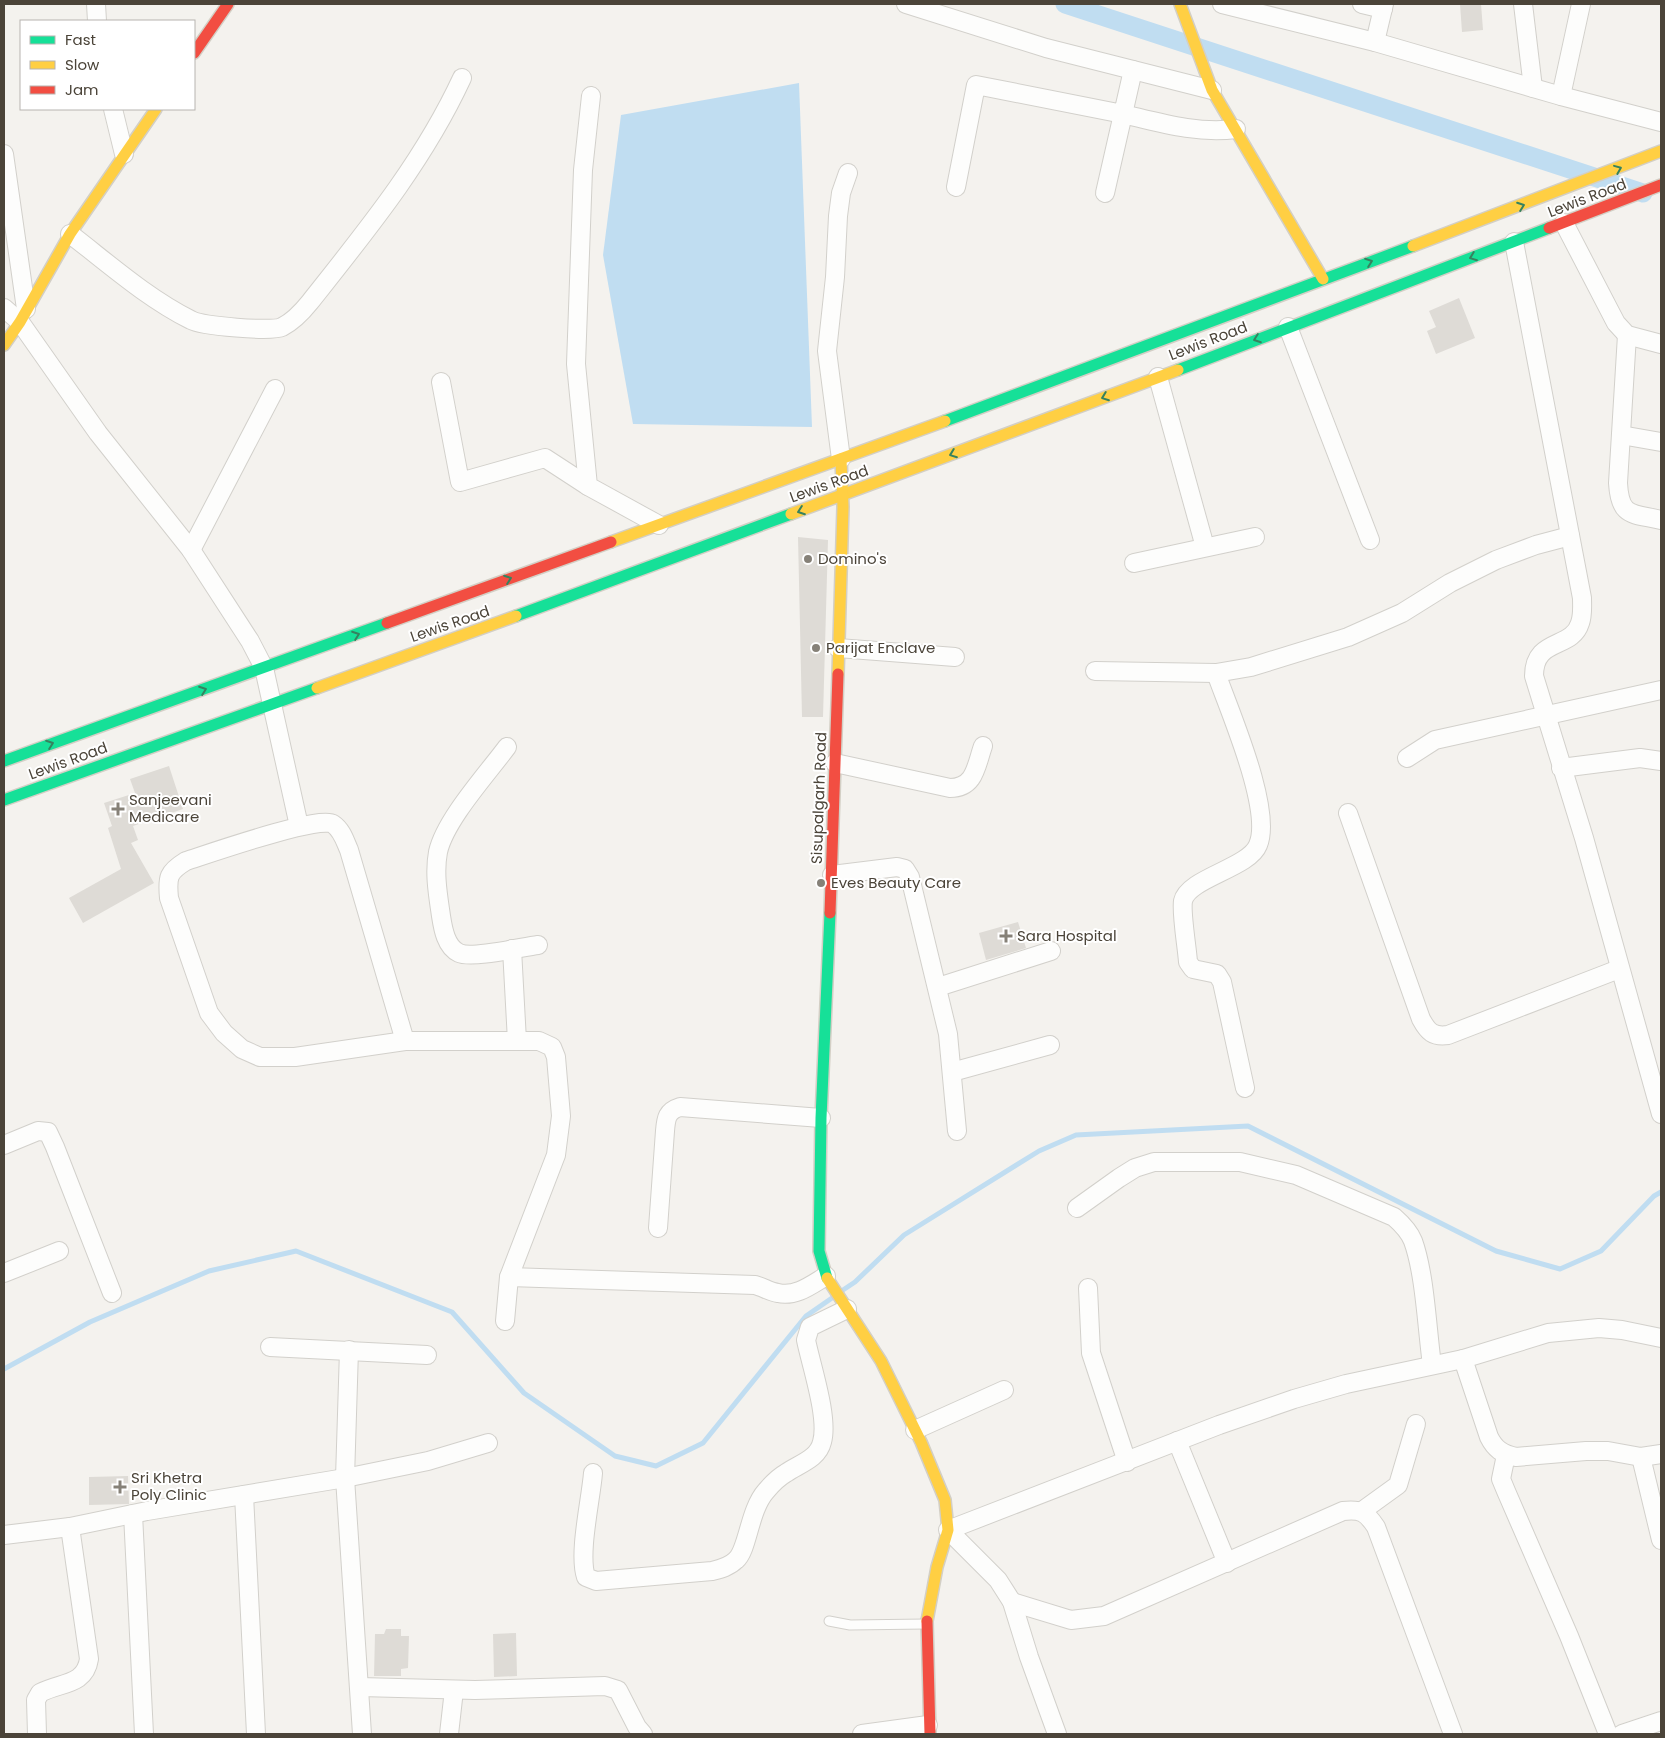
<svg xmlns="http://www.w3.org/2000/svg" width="1665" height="1738" viewBox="0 0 1665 1738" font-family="Poppins,sans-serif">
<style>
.water{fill:#c0ddf1}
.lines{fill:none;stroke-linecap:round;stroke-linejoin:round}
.stream{stroke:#c0ddf1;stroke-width:5}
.canal{stroke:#c0ddf1;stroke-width:19}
.building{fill:#dedbd6}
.lane-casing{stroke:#d2d0cb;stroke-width:11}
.street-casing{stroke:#d2d0cb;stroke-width:20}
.fast-casing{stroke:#d3cfc5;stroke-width:14}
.slow-casing{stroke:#d3cfc5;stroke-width:14}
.jam-casing{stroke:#d3cfc5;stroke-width:14}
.lane{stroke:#fdfdfc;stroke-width:9}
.street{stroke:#fdfdfc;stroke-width:18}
.fast{stroke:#16e098;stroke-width:11}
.slow{stroke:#ffcf43;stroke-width:11}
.jam{stroke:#f24e42;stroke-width:11}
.oneway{stroke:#36825f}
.poi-dot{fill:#868178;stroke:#fff;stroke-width:2}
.labels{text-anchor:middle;stroke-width:4;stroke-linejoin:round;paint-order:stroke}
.street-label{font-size:15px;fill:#4b4439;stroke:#fff}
.poi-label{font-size:15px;fill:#4b4439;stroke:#fff;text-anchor:start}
</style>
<rect width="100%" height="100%" fill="#f4f2ee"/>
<polygon class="water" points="799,83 812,427 633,424 603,255 621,115"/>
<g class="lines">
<g class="stream">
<polyline points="843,1290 855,1282 904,1235 1039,1151 1076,1135 1248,1126 1496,1251 1560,1269 1601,1251 1654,1196 1661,1192"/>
<polyline points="4,1369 90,1322 209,1271 296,1251 452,1312 524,1393 615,1456 656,1466 703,1443 806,1316 832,1298"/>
</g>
<polyline class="canal" points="1065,4 1643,193"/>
</g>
<g class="building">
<polygon points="1460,4 1481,4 1483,30 1462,32"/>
<polygon points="1459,298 1475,338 1436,354 1427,331 1436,327 1429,311"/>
<polygon points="798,537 828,540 823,717 802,717"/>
<polygon points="169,766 183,809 133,826 138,840 131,843 154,883 83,923 69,898 121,869 108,828 112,826 104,803 135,793 130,779"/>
<polygon points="1018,922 1026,948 986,960 979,933"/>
<polygon points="128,1476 129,1504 89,1505 89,1477"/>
<polygon points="386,1629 401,1629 401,1636 409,1636 408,1668 401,1669 401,1676 374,1676 375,1634 384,1634"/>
<polygon points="516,1633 517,1676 494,1677 493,1634"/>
</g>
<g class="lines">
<g class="lane-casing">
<polyline id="lane" points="829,1621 850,1625 926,1624"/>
</g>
<g class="street-casing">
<g id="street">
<polyline points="96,4 97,21"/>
<polyline points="906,4 1046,48 1212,90"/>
<polyline points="1222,4 1375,42 1561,96 1661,122"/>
<polyline points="1362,4 1383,9"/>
<polyline points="1523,4 1533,88"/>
<polyline points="1375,42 1384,4"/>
<polyline points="591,96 583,170 576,364 588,486 659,525"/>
<polyline points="1561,96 1581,4"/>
<polyline points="113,109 124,154"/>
<polyline points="4,154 26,309"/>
<polyline points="956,187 976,85 1123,114 1133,70"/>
<path d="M 1105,193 L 1123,114 C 1161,123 1197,134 1236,129"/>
<polyline points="1564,223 1616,323 1627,335 1661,344"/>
<path d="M 70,234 C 109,264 147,298 191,320 C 202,326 271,332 282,327 C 294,321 302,312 310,302 C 367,230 423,162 462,78"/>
<path d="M 1514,242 L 1582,598 C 1582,606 1583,615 1580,623 C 1572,650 1534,637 1534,676 L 1584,838 L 1661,1114"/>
<polyline points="4,308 20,322 98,433 191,550 250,641 264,668 299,826"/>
<polyline points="1288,327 1370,540"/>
<path d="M 1627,335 L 1618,483 C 1620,518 1632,513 1661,520"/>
<polyline points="1158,377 1205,547"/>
<polyline points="441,382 460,482 545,458 588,486"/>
<polyline points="1621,435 1661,442"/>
<polyline points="841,459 827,351 835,277 838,216 841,193 848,173"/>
<polyline points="191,550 275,389"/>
<polyline points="1134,563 1255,537"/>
<polyline points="838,648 955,657"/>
<polyline points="1095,671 1216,673 1251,667 1348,637 1402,613 1450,583 1496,560 1536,545 1570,536"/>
<path d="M 1216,673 C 1229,710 1273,810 1258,845 C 1249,868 1188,878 1183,901 C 1181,913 1187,947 1188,962 L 1193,969 L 1217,974 L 1222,982 L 1245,1088"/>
<path d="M 507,747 C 487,774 445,820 438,852 C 434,873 438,895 441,916 C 443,929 446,947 459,953 C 472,959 522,947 538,945"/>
<polyline points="1407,758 1435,740 1661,690"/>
<path d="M 835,763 L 950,788 C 975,788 976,766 983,746"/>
<polyline points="1561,768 1640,758 1661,761"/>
<path d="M 1348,813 L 1421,1019 C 1428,1032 1433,1037 1448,1035 L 1619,969"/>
<polyline points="832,875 897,867 905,869 910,877 948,1034 957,1131"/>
<polyline points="512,949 517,1041"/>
<polyline points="938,987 1051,951"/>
<path d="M 405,1041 L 349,850 C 345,841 342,830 333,824 C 320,815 208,854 186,861 C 168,872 167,877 169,898 L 209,1013 L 224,1033 L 242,1049 L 260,1057 L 295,1057 L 405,1041 L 539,1041 L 552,1047 L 556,1057 L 561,1116 L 556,1155 L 509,1277 L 505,1321"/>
<polyline points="952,1072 1050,1045"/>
<polyline points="4,1145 38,1131 48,1132 55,1147 112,1293"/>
<path d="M 1077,1208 L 1119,1178 L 1135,1168 L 1154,1162 L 1240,1162 L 1296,1175 L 1394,1217 C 1402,1224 1409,1231 1413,1241 C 1425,1274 1427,1329 1432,1365"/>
<path d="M 658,1228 L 665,1131 C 666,1118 667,1111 680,1107 L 821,1118"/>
<polyline points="4,1273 59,1251"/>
<path d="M 509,1277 L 755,1285 C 763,1287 770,1292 778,1293 C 796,1297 811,1285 826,1276"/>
<polyline points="1088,1288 1091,1353 1127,1462"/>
<polyline points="270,1347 427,1355"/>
<polyline points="349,1350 345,1478 362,1734"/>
<path d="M 1463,1359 L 1489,1437 C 1495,1449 1502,1454 1516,1457 L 1586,1451 L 1608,1451 L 1641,1457 L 1661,1454"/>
<polyline points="915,1430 1004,1390"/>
<polyline points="1177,1441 1227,1563"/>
<polyline points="1506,1455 1501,1479 1506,1491 1569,1636 1608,1734"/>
<polyline points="1641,1457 1661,1540"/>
<path d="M 593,1473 C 591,1499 578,1554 586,1577 L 596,1581 L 712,1571 C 720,1569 729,1567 736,1560 C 748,1550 749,1510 766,1491 C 771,1485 779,1477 786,1473 C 799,1464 818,1459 822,1442 C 829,1418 811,1365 806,1340 L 810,1327 L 847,1309"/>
<polyline points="244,1495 256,1734"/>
<polyline points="1362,1511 1398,1485 1416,1424"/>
<polyline points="133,1514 144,1734"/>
<polyline points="4,1535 70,1527 147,1511 345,1478 428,1461 488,1443"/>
<path d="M 1012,1602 L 1071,1620 L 1104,1616 L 1343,1511 C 1361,1509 1366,1512 1376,1527 L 1453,1734"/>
<polyline points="360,1687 475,1690 605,1686 618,1690 637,1727 643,1734"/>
<path d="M 37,1734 L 36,1700 L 40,1693 C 60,1682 85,1686 89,1659 L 70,1527"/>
<polyline points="449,1734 454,1690"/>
<polyline points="862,1734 928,1725"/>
<polyline points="1057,1734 1029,1657 1012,1602 998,1580 948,1530 1219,1425 1294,1399 1346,1384 1463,1359 1548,1333 1599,1328 1622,1330 1661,1338"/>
<polyline points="1622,1734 1661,1721"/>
</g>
</g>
<g class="fast-casing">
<g id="fast">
<polyline points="1178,370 1549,228"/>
<polyline points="945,421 1413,246"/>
<polyline points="516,616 791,514"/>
<polyline points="4,761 387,623"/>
<polyline points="4,800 317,688"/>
<polyline points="827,1278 819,1251 821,1118 830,913"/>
</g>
</g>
<g class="slow-casing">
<g id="slow">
<polyline points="1180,4 1212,90 1323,279"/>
<polyline points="1413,246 1661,151"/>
<polyline points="4,345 20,322 70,234 156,109"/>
<polyline points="791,514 1178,370"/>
<polyline points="611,542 945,421"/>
<polyline points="838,674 843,507 841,459"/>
<polyline points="317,688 516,616"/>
<polyline points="827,1278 881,1361 921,1442 945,1500 948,1530 937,1567 927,1621"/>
</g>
</g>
<g class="jam-casing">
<g id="jam">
<polyline points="194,53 228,4"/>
<polyline points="1549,228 1661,185"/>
<polyline points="387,623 611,542"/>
<polyline points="830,913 838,674"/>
<polyline points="927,1621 930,1734"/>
</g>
</g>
<use href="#lane" class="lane"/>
<use href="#street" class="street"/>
<use href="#fast" class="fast"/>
<use href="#slow" class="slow"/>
<use href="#jam" class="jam"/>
</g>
<defs><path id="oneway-chevron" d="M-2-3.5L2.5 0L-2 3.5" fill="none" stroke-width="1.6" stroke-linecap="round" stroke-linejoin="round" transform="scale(1.25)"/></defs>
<g class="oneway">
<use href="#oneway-chevron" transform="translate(1618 169) rotate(-22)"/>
<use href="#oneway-chevron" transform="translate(1521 206) rotate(-20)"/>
<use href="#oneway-chevron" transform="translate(1473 257) rotate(159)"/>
<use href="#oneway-chevron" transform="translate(1369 262) rotate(-20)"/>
<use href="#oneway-chevron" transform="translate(1257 339) rotate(160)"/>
<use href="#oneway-chevron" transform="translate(1105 397) rotate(159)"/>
<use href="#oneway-chevron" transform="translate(953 454) rotate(159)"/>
<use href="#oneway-chevron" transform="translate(801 511) rotate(160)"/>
<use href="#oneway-chevron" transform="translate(508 579) rotate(-20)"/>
<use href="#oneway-chevron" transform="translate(356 635) rotate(-20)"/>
<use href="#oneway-chevron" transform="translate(203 690) rotate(-20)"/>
<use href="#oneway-chevron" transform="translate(50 744) rotate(-20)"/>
</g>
<g class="poi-dot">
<circle cx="808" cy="559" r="5"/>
<circle cx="816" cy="648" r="5"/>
<path d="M115.5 801.5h5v5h5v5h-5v5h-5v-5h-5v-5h5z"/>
<circle cx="821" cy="883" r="5"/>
<path d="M1003.5 928.5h5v5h5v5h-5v5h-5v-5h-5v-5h5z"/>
<path d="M117.5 1479.5h5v5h5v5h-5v5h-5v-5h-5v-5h5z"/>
</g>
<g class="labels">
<g class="street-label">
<text transform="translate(1587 198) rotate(-21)" y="5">Lewis Road</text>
<text transform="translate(1208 341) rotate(-21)" y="5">Lewis Road</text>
<text transform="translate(829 484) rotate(-20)" y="5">Lewis Road</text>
<text transform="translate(450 624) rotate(-19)" y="5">Lewis Road</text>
<text transform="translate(68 761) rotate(-20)" y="5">Lewis Road</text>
<text transform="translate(819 798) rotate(-88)" y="5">Sisupalgarh Road</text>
</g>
<g class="poi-label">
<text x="818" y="564">Domino's</text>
<text x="826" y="653">Parijat Enclave</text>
<text x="129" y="805">Sanjeevani<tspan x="129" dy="17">Medicare</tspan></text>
<text x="831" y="888">Eves Beauty Care</text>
<text x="1017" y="941">Sara Hospital</text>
<text x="131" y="1483">Sri Khetra<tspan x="131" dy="17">Poly Clinic</tspan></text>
</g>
</g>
<rect width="1665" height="1738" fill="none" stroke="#4b4439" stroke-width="10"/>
<rect x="20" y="20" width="175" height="90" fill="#ffffff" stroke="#b7b4b0"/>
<rect x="30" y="36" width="25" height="8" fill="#16e098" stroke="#b7b4b0"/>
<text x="65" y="45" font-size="15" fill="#4b4439">Fast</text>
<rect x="30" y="61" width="25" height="8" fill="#ffcf43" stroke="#b7b4b0"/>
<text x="65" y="70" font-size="15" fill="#4b4439">Slow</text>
<rect x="30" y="86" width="25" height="8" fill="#f24e42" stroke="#b7b4b0"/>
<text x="65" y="95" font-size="15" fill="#4b4439">Jam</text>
</svg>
